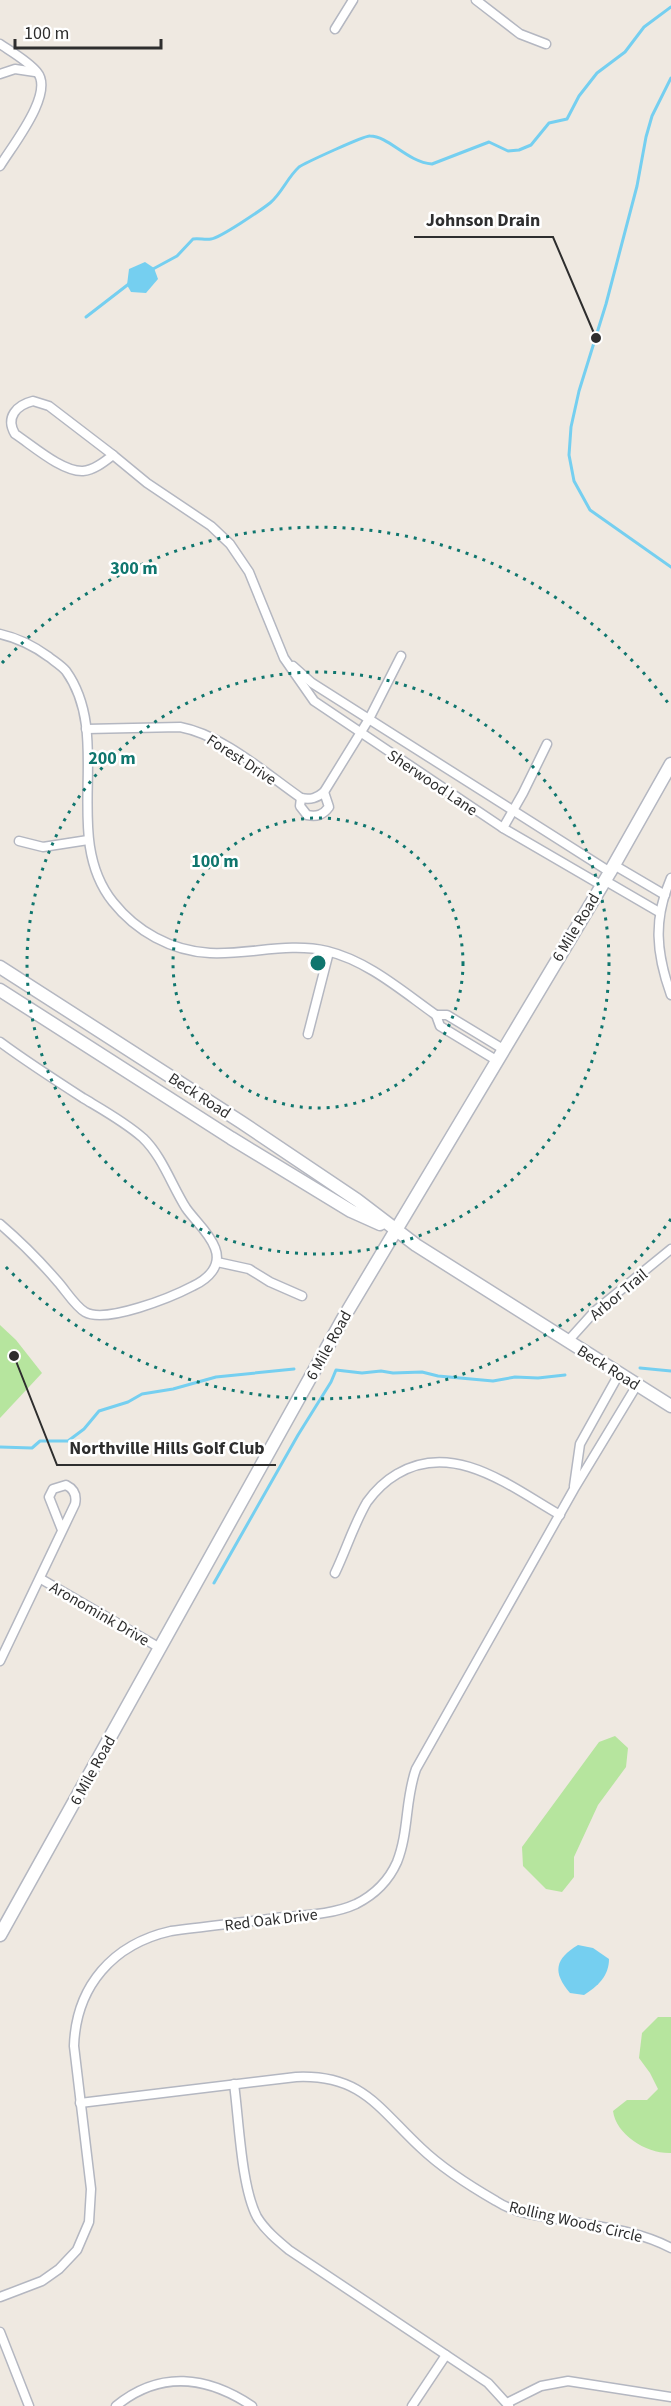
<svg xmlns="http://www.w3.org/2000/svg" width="671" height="2406" viewBox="0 0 671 2406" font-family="'Source Sans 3',sans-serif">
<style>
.green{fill:#b6e59e}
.water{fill:#75cff0}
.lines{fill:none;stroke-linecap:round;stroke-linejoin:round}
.stream{stroke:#75cff0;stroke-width:3}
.street-casing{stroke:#b4b7c1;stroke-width:11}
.secondary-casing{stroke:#b4b7c1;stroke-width:15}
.street{stroke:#fff;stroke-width:8}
.secondary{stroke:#fff;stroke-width:12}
.ring{fill:none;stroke:#0f766e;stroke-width:3;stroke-dasharray:3 6}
.labels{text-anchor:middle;stroke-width:5;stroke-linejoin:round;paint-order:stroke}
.street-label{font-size:16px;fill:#2e2e2e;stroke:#fff}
.centre{fill:#0f766e;stroke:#fff;stroke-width:3}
.ring-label{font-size:18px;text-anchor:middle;font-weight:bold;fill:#0f766e;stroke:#fff;stroke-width:5;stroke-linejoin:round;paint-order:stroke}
.leader{fill:none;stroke:#2e2e2e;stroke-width:2}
.callout-dot{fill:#2e2e2e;stroke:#fff;stroke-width:2}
.callout-label{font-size:18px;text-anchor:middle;font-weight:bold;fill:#2e2e2e;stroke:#fff;stroke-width:5;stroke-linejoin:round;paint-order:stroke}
</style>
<rect width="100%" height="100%" fill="#efe9e1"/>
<g class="green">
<polygon points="0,1325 16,1340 42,1373 0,1418"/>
<polygon points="615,1736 628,1748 626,1767 598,1805 574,1857 574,1877 562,1892 546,1889 523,1866 522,1847 599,1742"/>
<path d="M 658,2017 L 671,2017 L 671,2153 C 647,2154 616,2135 613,2111 L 627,2100 L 647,2100 L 658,2089 L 650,2073 L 639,2058 L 642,2033 Z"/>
</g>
<g class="water">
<polygon points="145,262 154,268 158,279 146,293 131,292 127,285 129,269"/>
<path d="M 578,1945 L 593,1948 L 609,1959 C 609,1976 598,1986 584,1995 L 570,1993 C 552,1972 555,1959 578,1945 Z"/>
</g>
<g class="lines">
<g class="stream">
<polyline points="671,78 652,116 646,137 637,186 606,304 579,391 571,427 569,455 574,481 590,510 671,567"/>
<path d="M 153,269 L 177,256 L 193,239 C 199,238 205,240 211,239 C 220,238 261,210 270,203 C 282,193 287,178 299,167 C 303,164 365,135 370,136 C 389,136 407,162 432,164 L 489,142 L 508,151 L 519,150 L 531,145 L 549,123 L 567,119 L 579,96 L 597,73 L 625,52 L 644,27 L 671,7"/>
<polyline points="86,317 130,283"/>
<polyline points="640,1368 671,1371"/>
<polyline points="0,1447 32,1448 40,1441 68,1441 84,1429 99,1411 128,1402 142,1394 173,1389 216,1377 294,1369"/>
<polyline points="214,1583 298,1435 331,1382 336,1370 362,1373 381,1371 393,1373 422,1372 438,1376 493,1381 515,1377 538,1378 565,1375"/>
</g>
<g class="street-casing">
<g id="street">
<polyline points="476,0 520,34 546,44"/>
<polyline points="335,29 353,0"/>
<path d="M 0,44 C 12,52 28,61 37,72 C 55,93 12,146 0,166"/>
<polyline points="0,74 15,69 35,72"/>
<path d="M 33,401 L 49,406 L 113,455 C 104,462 94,470 83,471 C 62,472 32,445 15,434 C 5,417 17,405 33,401 Z"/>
<polyline points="113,455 147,483 211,526 230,544 249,572 284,658 314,701 503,828 601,885"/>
<path d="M 0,634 C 18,638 34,646 49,657 C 54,661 62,666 66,671 C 114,738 60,836 113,902 C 136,931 171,951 210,953 C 249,955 288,942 327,951 C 368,961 402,991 436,1015 L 440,1026 L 496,1060"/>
<polyline points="293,666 312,683 610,872"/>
<path d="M 86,729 L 180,727 C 223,735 265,773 301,798 C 311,800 317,798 324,792 L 369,719 L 401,656"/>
<path d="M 301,798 L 300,806 L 307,815 C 317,817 323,815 329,807 L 324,792"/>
<polyline points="503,828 523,793 547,744"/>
<polyline points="19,841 43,847 88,840"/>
<polyline points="614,865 665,895"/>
<path d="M 671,878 C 653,919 656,953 671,995"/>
<polyline points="604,880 659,912"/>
<polyline points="436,1015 447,1015 503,1049"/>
<polyline points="308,1034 329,952"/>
<path d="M 0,1042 C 27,1062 55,1080 83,1098 C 103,1110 125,1122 143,1138 C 162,1156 172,1186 186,1208 C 195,1221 209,1232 215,1248 C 222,1266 208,1279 193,1286 C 172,1297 106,1324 85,1312 C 75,1306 66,1291 58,1282 C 40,1261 21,1242 0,1224"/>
<polyline points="217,1262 249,1269 270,1282 302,1296"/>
<polyline points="568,1341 595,1311 671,1249"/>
<polyline points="574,1486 580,1444 619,1374"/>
<path d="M 335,1573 C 346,1550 354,1524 367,1502 C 375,1491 385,1481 397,1474 C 454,1440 511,1487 560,1515"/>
<polyline points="41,1579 160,1648"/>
<path d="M 0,1661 L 75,1504 C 77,1495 74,1489 66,1485 L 53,1489 L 49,1497 L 62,1530"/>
<path d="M 234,2084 C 239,2120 241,2186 257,2217 C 265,2230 277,2240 289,2250 L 488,2383 L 509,2406"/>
<path d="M 80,2103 L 296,2077 C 362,2074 379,2109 421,2148 C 443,2169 470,2186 496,2201 C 513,2212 532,2215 552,2218 C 591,2226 636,2229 671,2248"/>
<path d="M 0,2297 L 42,2281 L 59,2269 L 77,2250 L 89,2222 L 91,2189 L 74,2046 C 76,1986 113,1944 171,1931 C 209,1926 247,1922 284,1917 C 308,1915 334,1914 356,1904 C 374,1895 389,1880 397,1862 C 409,1832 405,1799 416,1769 L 574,1489 L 637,1385"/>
<polyline points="0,2332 29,2406"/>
<polyline points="507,2403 541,2386 568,2381 671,2397"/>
<path d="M 116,2406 C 160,2370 207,2376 252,2406"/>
<polyline points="412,2406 446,2355"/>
</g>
</g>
<g class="secondary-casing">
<g id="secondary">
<polyline points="0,967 241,1122 357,1200 416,1245 671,1406"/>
<polyline points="0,990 231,1138 351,1211 380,1224"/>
<polyline points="0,1935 344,1317 610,872 671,764"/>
</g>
</g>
<use href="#street" class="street"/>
<use href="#secondary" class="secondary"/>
</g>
<g class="ring">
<circle cx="318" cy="963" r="145"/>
<circle cx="318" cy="963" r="291"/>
<path d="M671 1219A436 436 0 0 1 2 1263M2 663A436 436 0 0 1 671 707"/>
</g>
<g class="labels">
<g class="street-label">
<text transform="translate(242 759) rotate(33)" y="6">Forest Drive</text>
<text transform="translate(433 782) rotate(34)" y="6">Sherwood Lane</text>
<text transform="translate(575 927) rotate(-59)" y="6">6 Mile Road</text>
<text transform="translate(200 1095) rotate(33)" y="6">Beck Road</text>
<text transform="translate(618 1294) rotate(-40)" y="6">Arbor Trail</text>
<text transform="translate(328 1345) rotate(-61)" y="6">6 Mile Road</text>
<text transform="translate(609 1367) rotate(32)" y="6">Beck Road</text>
<text transform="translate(100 1613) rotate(30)" y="6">Aronomink Drive</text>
<text transform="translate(92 1770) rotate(-61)" y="6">6 Mile Road</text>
<text transform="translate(271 1919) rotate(-7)" y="6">Red Oak Drive</text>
<text transform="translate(576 2221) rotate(13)" y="6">Rolling Woods Circle</text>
</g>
</g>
<circle cx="318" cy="963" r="9" class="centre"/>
<g class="ring-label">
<text x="134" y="574">300 m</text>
<text x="112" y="764">200 m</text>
<text x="215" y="867">100 m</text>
</g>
<path class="leader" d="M596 338L553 237H414M14 1356L57 1465H276"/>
<g class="callout-dot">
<circle cx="596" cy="338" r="6"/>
<circle cx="14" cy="1356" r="6"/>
</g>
<g class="callout-label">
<text x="483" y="226">Johnson Drain</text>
<text x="167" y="1454">Northville Hills Golf Club</text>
</g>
<path d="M15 39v9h146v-9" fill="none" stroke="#2e2e2e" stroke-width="3"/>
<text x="24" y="39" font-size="18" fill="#2e2e2e" stroke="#ffffff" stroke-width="4.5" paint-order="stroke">100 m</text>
</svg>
